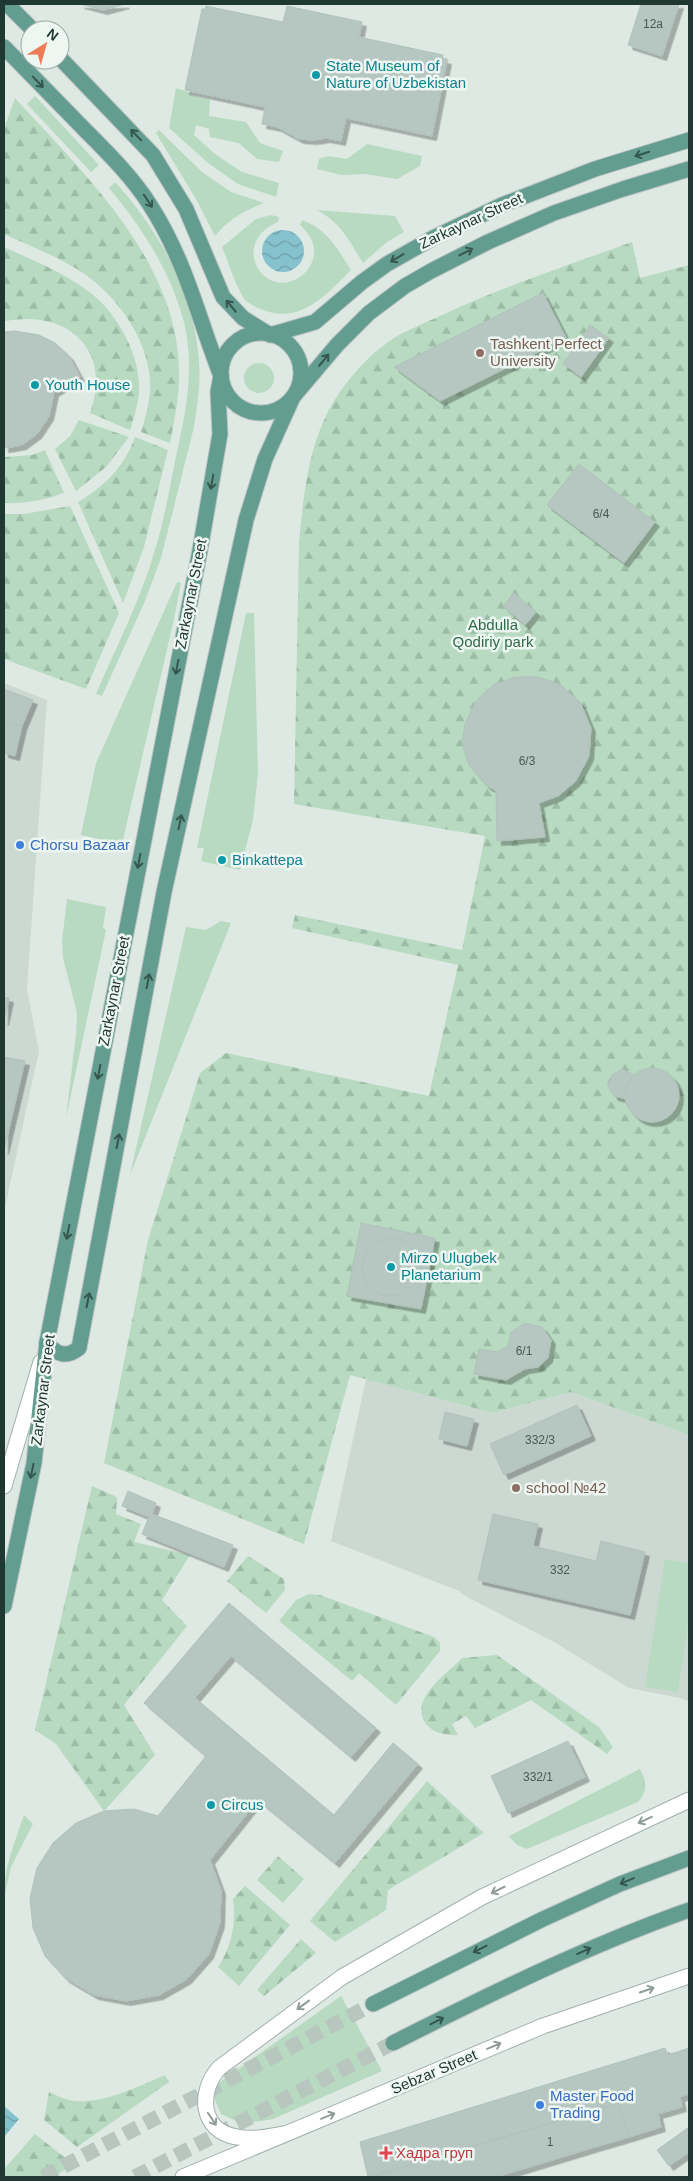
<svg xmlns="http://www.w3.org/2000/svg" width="693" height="2181" viewBox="0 0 693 2181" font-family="Arial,sans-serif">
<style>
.built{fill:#ccd9d3}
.grass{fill:#b7dac0}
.forest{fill:url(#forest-firs)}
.water{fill:url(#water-waves)}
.building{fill:#b6c6c0;stroke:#b0c2bb;filter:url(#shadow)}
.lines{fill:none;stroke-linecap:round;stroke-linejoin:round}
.primary-tunnel{stroke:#b8c6c0;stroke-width:15;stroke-dasharray:15 8;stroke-linecap:butt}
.minor-casing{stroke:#a1b0ab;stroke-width:17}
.tertiary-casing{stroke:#a1b0ab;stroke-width:17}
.primary-casing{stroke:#bcc3c2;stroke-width:17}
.minor{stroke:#fff;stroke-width:15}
.tertiary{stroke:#fff;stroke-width:15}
.primary{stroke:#639d8f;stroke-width:15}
.oneway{stroke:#34564e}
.oneway2{stroke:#909c98}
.culture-dot{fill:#0f9aa8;stroke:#eef6f2;stroke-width:2}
.education-dot{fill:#8d6e63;stroke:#eef6f2;stroke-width:2}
.shop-dot{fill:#3f7fe0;stroke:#eef6f2;stroke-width:2}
.health-dot{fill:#e0444e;stroke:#eef6f2;stroke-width:2}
.labels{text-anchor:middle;stroke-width:5;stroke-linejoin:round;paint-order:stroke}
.number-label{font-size:12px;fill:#465c56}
.culture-label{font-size:15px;fill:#0d838f;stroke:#eef6f2;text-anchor:start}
.street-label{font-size:15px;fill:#203832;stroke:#eef6f2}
.education-label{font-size:15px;fill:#785e54;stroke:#eef6f2;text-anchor:start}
.park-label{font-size:15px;fill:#2b6d45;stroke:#eef6f2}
.shop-label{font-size:15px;fill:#366cbe;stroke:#eef6f2;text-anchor:start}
.health-label{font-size:15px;fill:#be3a42;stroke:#eef6f2;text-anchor:start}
</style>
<defs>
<pattern id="forest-firs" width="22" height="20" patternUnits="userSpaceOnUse" patternTransform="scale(1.25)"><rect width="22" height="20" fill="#b7dac0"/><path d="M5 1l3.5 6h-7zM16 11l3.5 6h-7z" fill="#9dbca5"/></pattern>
<pattern id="water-waves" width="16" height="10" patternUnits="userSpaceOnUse" patternTransform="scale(1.25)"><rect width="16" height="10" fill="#86c2cd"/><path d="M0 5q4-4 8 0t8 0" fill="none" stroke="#6d9fa7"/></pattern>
<filter id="shadow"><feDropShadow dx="4.5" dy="4.5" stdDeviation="0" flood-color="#0004"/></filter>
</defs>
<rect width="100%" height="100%" fill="#dee9e4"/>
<g class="built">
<polygon points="4,683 47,700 27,989 39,1051 4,1212"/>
<polygon points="366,1379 494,1413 571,1392 689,1435 689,1702 684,1699 629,1688 554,1642 467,1597 459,1591 331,1541"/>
</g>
<g class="grass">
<polygon points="176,88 191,93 191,95 210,100 209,116 246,122 260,143 283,151 279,162 257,159 239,143 210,137 209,129 196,125 194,135 215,154 242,172 279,183 276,197 238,184 208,163 169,128"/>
<polygon points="35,96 99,165 91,172 27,104"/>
<path d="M 159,130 L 202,172 L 231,192 L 264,203 C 244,211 229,219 215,236 L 196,199 L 156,133 Z"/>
<polygon points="367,144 422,156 420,166 397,179 365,174 342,175 317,169 319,159 328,156 347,159"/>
<path d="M 115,182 C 160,231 195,295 199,362 C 201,384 197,406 194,427 L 161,558 L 145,601 L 102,696 L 96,694 C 116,647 141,599 155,550 C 164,521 169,491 175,461 C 186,412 197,362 181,312 C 167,266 140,225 109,188 Z"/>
<path d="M 317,210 L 395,216 L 404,232 L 387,242 L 363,263 C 349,240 341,223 317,210 Z"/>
<path d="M 271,215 L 279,217 L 278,222 C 228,243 264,301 300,277 C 306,273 311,266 313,259 C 317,245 310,234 300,225 L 302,220 C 327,229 337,248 351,270 C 327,294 302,323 266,311 C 258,308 247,304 243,297 C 234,282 229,263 222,247 L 256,219 Z"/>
<circle cx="259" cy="378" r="15"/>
<polygon points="177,582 181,583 174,619 122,844 81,835 96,763"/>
<polygon points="246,613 254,613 258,773 253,820 240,870 201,861 204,848 197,848"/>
<polygon points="67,899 106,907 103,928 106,930 66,1118 76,1034 77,1013 63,958 62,941"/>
<polygon points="221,921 231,923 130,1175 186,927 206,930"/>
<polygon points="665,1559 689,1563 689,1618 678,1692 645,1687"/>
<path d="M 640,1769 C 647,1782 648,1791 638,1802 L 527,1849 L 517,1845 L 509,1836 Z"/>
<path d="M 24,1815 L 33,1824 L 11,1867 L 4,1898 C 4,1866 14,1845 24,1815 Z"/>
<polygon points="341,1996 382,2071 273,2119 247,2123 234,2120 221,2114 215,2100 214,2086"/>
</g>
<g class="forest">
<path d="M 15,98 C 83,173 176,259 179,368 C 180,393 175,418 170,443 L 141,432 C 145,419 149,405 150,391 C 153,346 119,297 83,273 C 59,257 30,246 4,234 L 4,129 Z"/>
<path d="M 632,242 L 640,278 L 689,265 L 689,1435 L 571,1392 L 493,1413 L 350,1375 L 304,1544 L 104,1463 L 148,1240 L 200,1073 L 226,1053 L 429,1096 L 458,965 L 292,928 L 295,915 L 462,950 L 485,836 L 294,804 L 299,543 C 303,501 307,456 325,418 C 338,389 367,355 394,338 C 407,330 423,324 438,317 C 500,287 567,266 632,242 Z"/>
<path d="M 4,247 C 34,261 66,273 92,294 C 119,316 141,357 139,392 C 138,405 134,418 130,430 L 90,413 C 113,349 67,309 5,321 Z"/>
<polygon points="79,420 129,437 106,467 76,491 55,449 70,436"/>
<path d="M 135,437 L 168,450 L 144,547 L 123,603 L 78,502 C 105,486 124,467 135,437 Z"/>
<path d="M 45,450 L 64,493 C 44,500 25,504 4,503 L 4,457 L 32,455 Z"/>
<polygon points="70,506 119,613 86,689 4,659 4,514 24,514"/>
<polygon points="92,1486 117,1497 116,1514 141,1524 134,1542 190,1555 162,1600 187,1626 124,1705 155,1755 104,1811 56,1744 35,1730"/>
<polygon points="248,1556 284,1579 285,1590 266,1613 227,1581"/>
<polygon points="309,1594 320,1595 434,1637 440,1643 440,1651 396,1705 359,1673 352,1681 279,1621 296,1600"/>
<path d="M 497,1655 L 599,1727 L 613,1747 L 607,1754 L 531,1700 L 475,1728 L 466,1716 L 452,1724 L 458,1735 C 446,1735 434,1734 426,1724 C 408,1699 447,1674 462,1658 Z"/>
<polygon points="427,1781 484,1833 388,1890 386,1910 335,1942 310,1921"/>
<polygon points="278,1856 304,1879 283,1903 257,1880"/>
<path d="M 245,1886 L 290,1925 L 239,1986 L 218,1967 C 232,1946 236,1924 233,1899 Z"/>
<polygon points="301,1939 316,1953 264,1996 257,1990"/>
<path d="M 165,2075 L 169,2082 L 77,2147 L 44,2120 L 49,2092 C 58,2096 66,2100 75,2101 C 102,2104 140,2086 165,2075 Z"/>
<polygon points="35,2134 73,2164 54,2177 4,2177 4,2169"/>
</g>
<g class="water">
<circle cx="283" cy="251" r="21"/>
<polygon points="4,2106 19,2119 4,2137"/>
</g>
<g class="building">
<polygon points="80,4 125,4 103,10"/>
<polygon points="641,4 679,4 662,56 628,45"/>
<polygon points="206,6 283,22 287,6 362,22 359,37 443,55 442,59 447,60 432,136 346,118 341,141 326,138 313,140 299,139 277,127 262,124 265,107 185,90 202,9 205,9"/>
<polygon points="543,293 566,338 440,401 394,367"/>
<polygon points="590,325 609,338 581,377 563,364"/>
<polygon points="15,331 39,335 55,343 69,356 80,377 54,392 49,416 37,434 22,445 6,448 4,448 4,332"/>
<polygon points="579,464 655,522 624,563 547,505"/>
<polygon points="514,593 536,612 525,625 503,606"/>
<polygon points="515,677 538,677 561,685 581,704 591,728 589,756 576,781 558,796 539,803 545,837 497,841 496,791 486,785 469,765 462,743 465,724 476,701 493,685"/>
<polygon points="4,689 33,700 22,726 4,723"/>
<polygon points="4,723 22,726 15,756 4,753"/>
<polygon points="4,997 9,998 4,1021"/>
<polygon points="4,1057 25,1061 4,1150"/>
<circle cx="652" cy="1095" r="27"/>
<polygon points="622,1069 634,1075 626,1087 626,1099 614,1096 608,1086 612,1075"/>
<polygon points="361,1223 435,1238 421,1309 347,1296"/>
<circle cx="391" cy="1267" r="29"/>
<polygon points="525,1323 542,1327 551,1340 548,1358 538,1367 525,1369 506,1380 474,1374 479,1349 497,1352 508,1346 511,1332"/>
<polygon points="577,1405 591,1436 504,1475 490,1444"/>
<polygon points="445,1412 474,1419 467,1446 439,1439"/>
<polygon points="128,1491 156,1503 152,1514 233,1545 224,1567 142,1534 149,1517 122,1506"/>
<polygon points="493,1514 538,1524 533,1546 596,1561 601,1541 645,1552 630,1615 478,1580"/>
<polygon points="229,1603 376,1728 351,1757 231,1656 195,1698 334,1815 393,1743 418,1764 335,1863 258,1800 210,1860 221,1890 220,1923 209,1954 187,1979 159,1995 126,2001 94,1995 65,1978 45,1956 33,1928 30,1898 37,1868 53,1843 76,1823 104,1811 134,1809 158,1816 206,1756 144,1703"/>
<polygon points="568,1741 585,1777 508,1813 491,1776"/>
<polygon points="665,2048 668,2055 689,2048 689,2094 680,2097 682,2107 658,2114 661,2127 629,2137 618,2103 368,2177 360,2142"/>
<polygon points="618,2103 629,2137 595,2147 496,2177 373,2177"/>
<polygon points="689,2127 689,2152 669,2166 657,2150"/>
</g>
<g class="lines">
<g class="primary-tunnel">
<polyline points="43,2177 373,2004"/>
<polyline points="135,2177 393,2043"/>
</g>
<g class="minor-casing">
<polyline id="minor" points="4,1486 41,1362"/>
</g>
<g class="tertiary-casing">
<g id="tertiary">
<path d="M 283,2134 C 268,2137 252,2140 237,2137 C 200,2131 198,2092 219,2068 L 342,1977 L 482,1897 L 689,1800"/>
<polyline points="183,2177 543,2026 689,1976"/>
</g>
</g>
<g class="primary-casing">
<g id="primary">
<polyline points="7,4 33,30"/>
<path d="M 4,47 C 31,75 59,103 86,131 C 109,154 133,178 150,205 C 186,261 198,317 221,376 L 218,392 L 220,434 L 200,550 L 47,1342 L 34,1463 L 4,1606"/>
<polyline points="60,58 153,155 186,209 223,297 243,318 270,335 315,322 362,282 387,264 433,238 502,205 595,169 689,140"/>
<circle cx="261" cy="373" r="40"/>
<path d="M 47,1342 C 55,1355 67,1358 79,1348 L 164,892 L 246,520 L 265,459 L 293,397 L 337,345 L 369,313 L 405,286 L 431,271 L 488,242 L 554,213 L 623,189 L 689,169"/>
<polyline points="373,2004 543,1919 620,1884 689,1858"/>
<path d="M 393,2043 C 490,1994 587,1946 689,1910"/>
</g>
</g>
<use href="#minor" class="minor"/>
<use href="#tertiary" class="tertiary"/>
<use href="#primary" class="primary"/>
</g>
<defs><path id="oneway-shaft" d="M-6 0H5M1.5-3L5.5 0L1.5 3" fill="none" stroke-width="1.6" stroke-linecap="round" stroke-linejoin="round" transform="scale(1.25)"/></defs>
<g class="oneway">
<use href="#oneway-shaft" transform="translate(38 82) rotate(46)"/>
<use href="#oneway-shaft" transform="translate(136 135) rotate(-134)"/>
<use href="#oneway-shaft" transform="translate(642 154) rotate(162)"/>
<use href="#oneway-shaft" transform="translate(148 201) rotate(56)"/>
<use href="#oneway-shaft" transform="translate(466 252) rotate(-27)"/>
<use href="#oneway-shaft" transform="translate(397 258) rotate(149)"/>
<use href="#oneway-shaft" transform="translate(231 306) rotate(-130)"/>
<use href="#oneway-shaft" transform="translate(324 360) rotate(-50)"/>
<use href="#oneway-shaft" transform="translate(212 482) rotate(100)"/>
<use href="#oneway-shaft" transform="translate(177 667) rotate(101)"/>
<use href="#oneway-shaft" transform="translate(180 822) rotate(-78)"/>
<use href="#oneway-shaft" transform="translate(139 861) rotate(101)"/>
<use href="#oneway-shaft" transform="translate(148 981) rotate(-79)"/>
<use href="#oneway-shaft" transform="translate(99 1072) rotate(101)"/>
<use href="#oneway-shaft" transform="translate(118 1141) rotate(-79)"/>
<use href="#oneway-shaft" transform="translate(68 1232) rotate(101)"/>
<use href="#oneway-shaft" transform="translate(88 1300) rotate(-79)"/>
<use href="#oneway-shaft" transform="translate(32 1471) rotate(102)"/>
<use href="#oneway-shaft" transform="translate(627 1881) rotate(157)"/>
<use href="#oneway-shaft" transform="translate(480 1949) rotate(154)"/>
<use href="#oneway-shaft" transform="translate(584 1951) rotate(-24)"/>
<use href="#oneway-shaft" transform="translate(437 2021) rotate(-27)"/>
</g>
<g class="oneway2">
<use href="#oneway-shaft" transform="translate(645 1820) rotate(155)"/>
<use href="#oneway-shaft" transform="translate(498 1890) rotate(154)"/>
<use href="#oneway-shaft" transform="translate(647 1990) rotate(-19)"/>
<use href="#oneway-shaft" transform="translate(303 2005) rotate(144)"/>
<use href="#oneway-shaft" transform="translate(494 2046) rotate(-23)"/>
<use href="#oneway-shaft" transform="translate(328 2116) rotate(-22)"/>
<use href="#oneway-shaft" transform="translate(212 2119) rotate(56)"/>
</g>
<g class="culture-dot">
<circle cx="316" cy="75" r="5"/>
<circle cx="35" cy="385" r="5"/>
<circle cx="222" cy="860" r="5"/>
<circle cx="391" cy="1267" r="5"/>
<circle cx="211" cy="1805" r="5"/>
</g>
<g class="education-dot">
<circle cx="480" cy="353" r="5"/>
<circle cx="516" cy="1488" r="5"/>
</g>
<g class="shop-dot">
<circle cx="20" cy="845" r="5"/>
<circle cx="540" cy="2105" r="5"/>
</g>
<path class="health-dot" d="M383.5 2145.5h5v5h5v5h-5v5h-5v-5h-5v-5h5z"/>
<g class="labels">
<g class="number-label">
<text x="653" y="28">12a</text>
<text x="601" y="518">6/4</text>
<text x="527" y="765">6/3</text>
<text x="524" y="1355">6/1</text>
<text x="540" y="1444">332/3</text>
<text x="560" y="1574">332</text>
<text x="538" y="1781">332/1</text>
<text x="550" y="2146">1</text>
</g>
<g class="culture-label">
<text x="326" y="71">State Museum of<tspan x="326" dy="17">Nature of Uzbekistan</tspan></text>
<text x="45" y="390">Youth House</text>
<text x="232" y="865">Binkattepa</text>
<text x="401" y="1263">Mirzo Ulugbek<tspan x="401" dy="17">Planetarium</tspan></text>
<text x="221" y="1810">Circus</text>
</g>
<g class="street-label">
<text transform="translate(471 221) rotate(-25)" y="5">Zarkaynar Street</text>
<text transform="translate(191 594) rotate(-79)" y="5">Zarkaynar Street</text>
<text transform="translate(114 991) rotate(-79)" y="5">Zarkaynar Street</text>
<text transform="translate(43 1390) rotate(-83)" y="5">Zarkaynar Street</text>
<text transform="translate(434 2072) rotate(-23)" y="5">Sebzar Street</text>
</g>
<g class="education-label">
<text x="490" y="349">Tashkent Perfect<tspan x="490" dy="17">University</tspan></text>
<text x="526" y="1493">school №42</text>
</g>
<g class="park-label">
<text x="493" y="630">Abdulla<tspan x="493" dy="17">Qodiriy park</tspan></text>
</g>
<g class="shop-label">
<text x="30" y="850">Chorsu Bazaar</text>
<text x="550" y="2101">Master Food<tspan x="550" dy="17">Trading</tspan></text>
</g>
<g class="health-label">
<text x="396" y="2158">Хадра груп</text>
</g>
</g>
<rect width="693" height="2181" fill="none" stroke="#203832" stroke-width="10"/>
<g transform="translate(45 45) rotate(37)"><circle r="24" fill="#eef6f2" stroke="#9caaa5"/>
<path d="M0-4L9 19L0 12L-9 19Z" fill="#ee7d57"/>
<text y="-8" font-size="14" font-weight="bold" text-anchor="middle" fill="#203832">N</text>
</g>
</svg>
